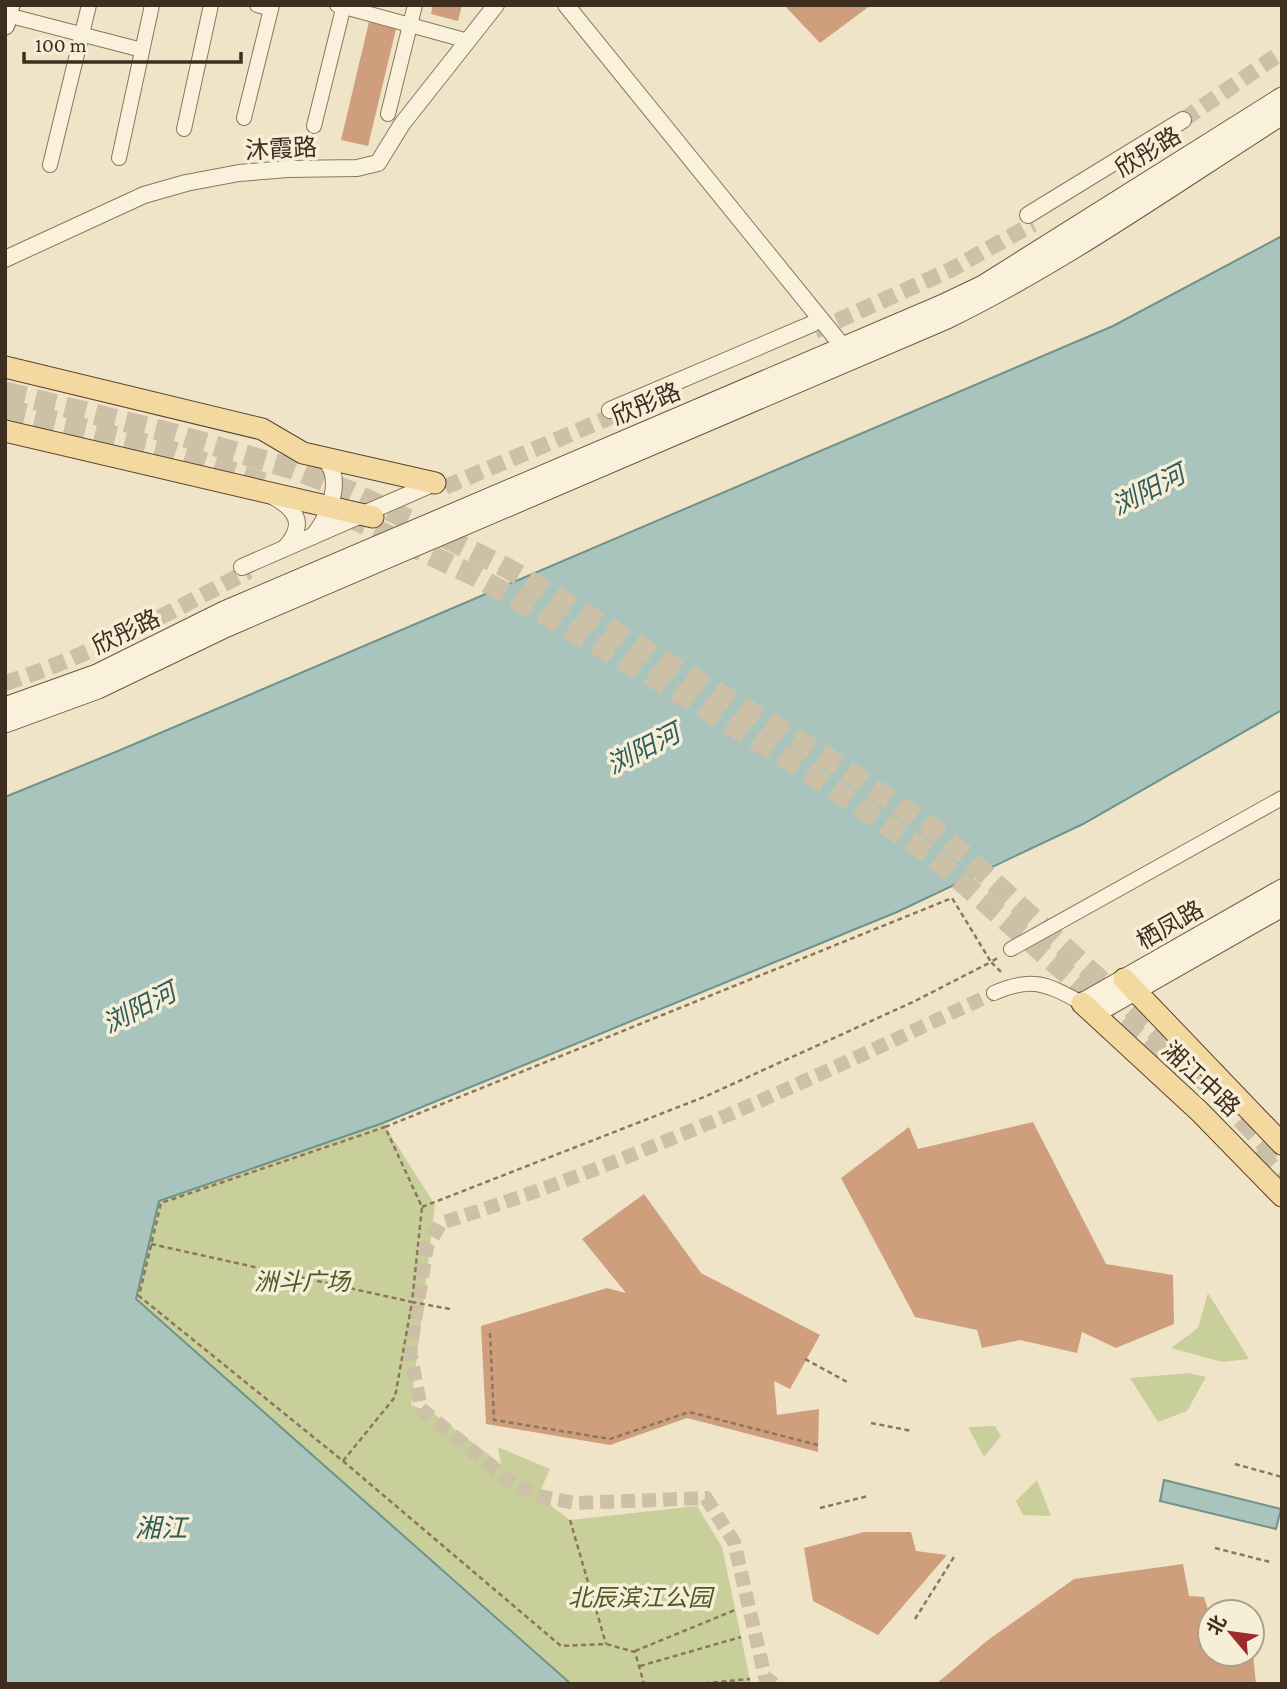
<svg xmlns="http://www.w3.org/2000/svg" width="1287" height="1689" viewBox="0 0 1287 1689" font-family="'Crimson Pro','Noto Sans SC',serif">
<style>
.green{fill:#c9cf9b}
.water{fill:#a9c4bc;stroke:#6f938a;stroke-width:2}
.building{fill:#cf9f7d}
.lines{fill:none;stroke-linecap:round;stroke-linejoin:round}
.minor-tunnel{stroke:#ccc0a6;stroke-width:14;stroke-dasharray:14 7;stroke-linecap:butt}
.tertiary-tunnel{stroke:#ccc0a6;stroke-width:16;stroke-dasharray:16 8;stroke-linecap:butt}
.primary-tunnel{stroke:#ccc0a6;stroke-width:21;stroke-dasharray:21 10;stroke-linecap:butt}
.minor-casing{stroke:#8d765c;stroke-width:16}
.tertiary-casing{stroke:#8d765c;stroke-width:18}
.secondary-casing{stroke:#6f573f;stroke-width:21}
.primary-casing{stroke:#5b4430;stroke-width:23}
.path{stroke:#8d765c;stroke-width:2.5;stroke-dasharray:5 3.5;stroke-linecap:butt}
.minor{stroke:#faf1dc;stroke-width:14}
.tertiary{stroke:#faf1dc;stroke-width:16}
.secondary{stroke:#faf1dc;stroke-width:19}
.primary{stroke:#f3d9a0;stroke-width:21}
.labels{text-anchor:middle;stroke-width:7;stroke-linejoin:round;paint-order:stroke}
.street-label{font-size:24px;fill:#3d2e20;stroke:#f7eed8}
.park-label{font-size:24px;font-style:italic;fill:#4d5a26;stroke:#f7eed8}
.water-label{font-size:26px;font-style:italic;fill:#2f5d5a;stroke:#f7eed8}
</style>
<rect width="100%" height="100%" fill="#f0e4c8"/>
<g class="green">
<polygon points="383,1123 435,1205 411,1405 433,1413 501,1464 498,1447 550,1469 538,1496 570,1520 697,1506 722,1547 751,1684 571,1684 135,1299 159,1201"/>
<polygon points="1208,1293 1249,1359 1222,1362 1171,1348 1198,1328"/>
<polygon points="1189,1373 1206,1377 1187,1411 1158,1422 1130,1378"/>
<polygon points="995,1426 1001,1436 984,1457 968,1427"/>
<polygon points="1037,1480 1051,1516 1023,1515 1016,1501"/>
</g>
<g class="water">
<polygon points="1282,236 1282,710 1083,824 897,912 383,1123 159,1201 136,1299 571,1684 5,1684 5,797 118,751 1113,326"/>
<polygon points="1164,1480 1281,1509 1276,1529 1160,1501"/>
</g>
<g class="building">
<polygon points="433,5 462,5 458,21 431,14"/>
<polygon points="784,5 871,5 820,43"/>
<polygon points="369,22 396,29 368,146 341,140"/>
<polygon points="1033,1122 1106,1264 1173,1275 1174,1324 1116,1348 1082,1332 1077,1353 1020,1340 982,1348 977,1330 915,1317 841,1178 909,1127 918,1149"/>
<polygon points="644,1194 701,1273 820,1335 790,1389 774,1381 777,1415 819,1409 818,1452 687,1418 610,1445 486,1424 481,1326 607,1288 626,1293 582,1239"/>
<polygon points="864,1532 911,1532 916,1551 947,1555 878,1635 813,1601 804,1548"/>
<polygon points="1183,1564 1189,1596 1204,1597 1210,1616 1210,1654 1253,1654 1256,1684 936,1684 988,1640 1074,1579"/>
</g>
<g class="lines">
<path class="minor-tunnel" d="M 774,1684 L 765,1677 L 734,1542 L 706,1498 L 576,1503 L 538,1496 L 508,1480 L 421,1409 L 410,1351 L 427,1247 L 441,1223 C 631,1164 814,1078 994,993"/>
<g class="tertiary-tunnel">
<polyline points="1183,120 1282,52"/>
<polyline points="815,331 950,270 1033,224"/>
<polyline points="445,487 613,416"/>
<path d="M 5,683 C 91,656 170,612 249,571"/>
</g>
<g class="primary-tunnel">
<polyline points="5,392 171,433 293,469 352,492 507,568 822,754 946,838 1161,1036 1282,1160"/>
<polyline points="5,409 166,449 272,486"/>
<polyline points="347,516 475,576 527,605 656,679 810,773 932,856 1152,1048 1179,1075"/>
<polyline points="1256,1152 1282,1180"/>
</g>
<g class="minor-casing">
<g id="minor">
<polyline points="257,5 271,9"/>
<polyline points="337,5 461,39"/>
<polyline points="7,15 142,50"/>
<polyline points="388,114 415,5"/>
<polyline points="244,118 272,5"/>
<polyline points="314,126 344,5"/>
<polyline points="184,129 211,5"/>
<polyline points="119,158 152,5"/>
<polyline points="50,165 89,5"/>
<polyline points="1011,949 1282,798"/>
<path d="M 994,993 C 1032,976 1047,984 1082,1003"/>
</g>
</g>
<g class="tertiary-casing">
<g id="tertiary">
<polyline points="566,5 849,354"/>
<polyline points="1028,215 1183,120"/>
<polyline points="5,259 144,195 186,183 239,173 288,169 357,168 378,163 402,124 496,5"/>
<polyline points="610,410 812,324"/>
<path d="M 274,497 C 299,511 305,526 285,548"/>
<path d="M 313,536 C 329,517 344,479 325,459"/>
<polyline points="242,567 437,482"/>
</g>
</g>
<g class="secondary-casing">
<g id="secondary">
<polyline points="5,25 10,5"/>
<polyline points="5,707 97,674 224,611 941,305 983,285 1282,97"/>
<path d="M 5,723 L 98,689 L 227,627 L 947,319 C 1064,262 1172,185 1282,115"/>
<polyline points="1082,1003 1282,889"/>
<polyline points="1094,1014 1282,907"/>
</g>
</g>
<g class="primary-casing">
<g id="primary">
<polyline points="5,367 262,429 303,453 435,483"/>
<polyline points="5,431 373,517"/>
<polyline points="1124,979 1282,1144"/>
<polyline points="1082,1003 1199,1111 1282,1196"/>
</g>
</g>
<g class="path">
<polyline points="385,1127 952,898 991,962 999,957"/>
<polyline points="422,1207 704,1097 913,1002 991,962 1003,974"/>
<polyline points="151,1244 412,1302 422,1207 385,1127 161,1203 139,1296 343,1461 395,1397 412,1302 450,1309"/>
<polyline points="490,1333 494,1420 610,1439 689,1412 818,1445"/>
<polyline points="805,1359 849,1383"/>
<polyline points="871,1423 912,1431"/>
<polyline points="343,1461 561,1646 606,1644 635,1652 644,1684"/>
<polyline points="1235,1464 1282,1477"/>
<polyline points="820,1508 868,1496"/>
<polyline points="570,1520 606,1644"/>
<polyline points="1215,1548 1270,1562"/>
<polyline points="915,1619 954,1557"/>
<polyline points="635,1651 735,1610"/>
<polyline points="640,1666 741,1637"/>
<polyline points="696,1684 750,1679"/>
</g>
<use href="#minor" class="minor"/>
<use href="#tertiary" class="tertiary"/>
<use href="#secondary" class="secondary"/>
<use href="#primary" class="primary"/>
</g>
<g class="labels">
<g class="street-label">
<text transform="translate(281 149) rotate(-3)" y="8">沐霞路</text>
<text transform="translate(1148 152) rotate(-32)" y="8">欣彤路</text>
<text transform="translate(646 404) rotate(-23)" y="8">欣彤路</text>
<text transform="translate(126 632) rotate(-26)" y="8">欣彤路</text>
<text transform="translate(1170 925) rotate(-30)" y="8">栖凤路</text>
<text transform="translate(1201 1079) rotate(43)" y="8">湘江中路</text>
</g>
<g class="park-label">
<text x="302" y="1290">洲斗广场</text>
<text x="640" y="1606">北辰滨江公园</text>
</g>
<g class="water-label">
<text transform="translate(1148 490) rotate(-27)" y="9">浏阳河</text>
<text transform="translate(643 749) rotate(-27)" y="9">浏阳河</text>
<text transform="translate(139 1008) rotate(-27)" y="9">浏阳河</text>
<text x="161" y="1537">湘江</text>
</g>
</g>
<rect width="1287" height="1689" fill="none" stroke="#3d2e20" stroke-width="14"/>
<g transform="translate(1231 1633) rotate(299)"><circle r="33" fill="#f7eed8" stroke="#ada18e" stroke-width="2"/>
<path d="M0-5L12 26L0 18L-12 26Z" fill="#9e2a2b"/>
<text y="-10" font-size="19" font-weight="bold" text-anchor="middle" fill="#3d2e20">北</text>
</g>
<path d="M24 52v10h217v-10" fill="none" stroke="#3d2e20" stroke-width="3.5"/>
<text x="35" y="52" font-size="21" fill="#3d2e20" stroke="#f7eed8" stroke-width="5" paint-order="stroke">100 m</text>
</svg>
